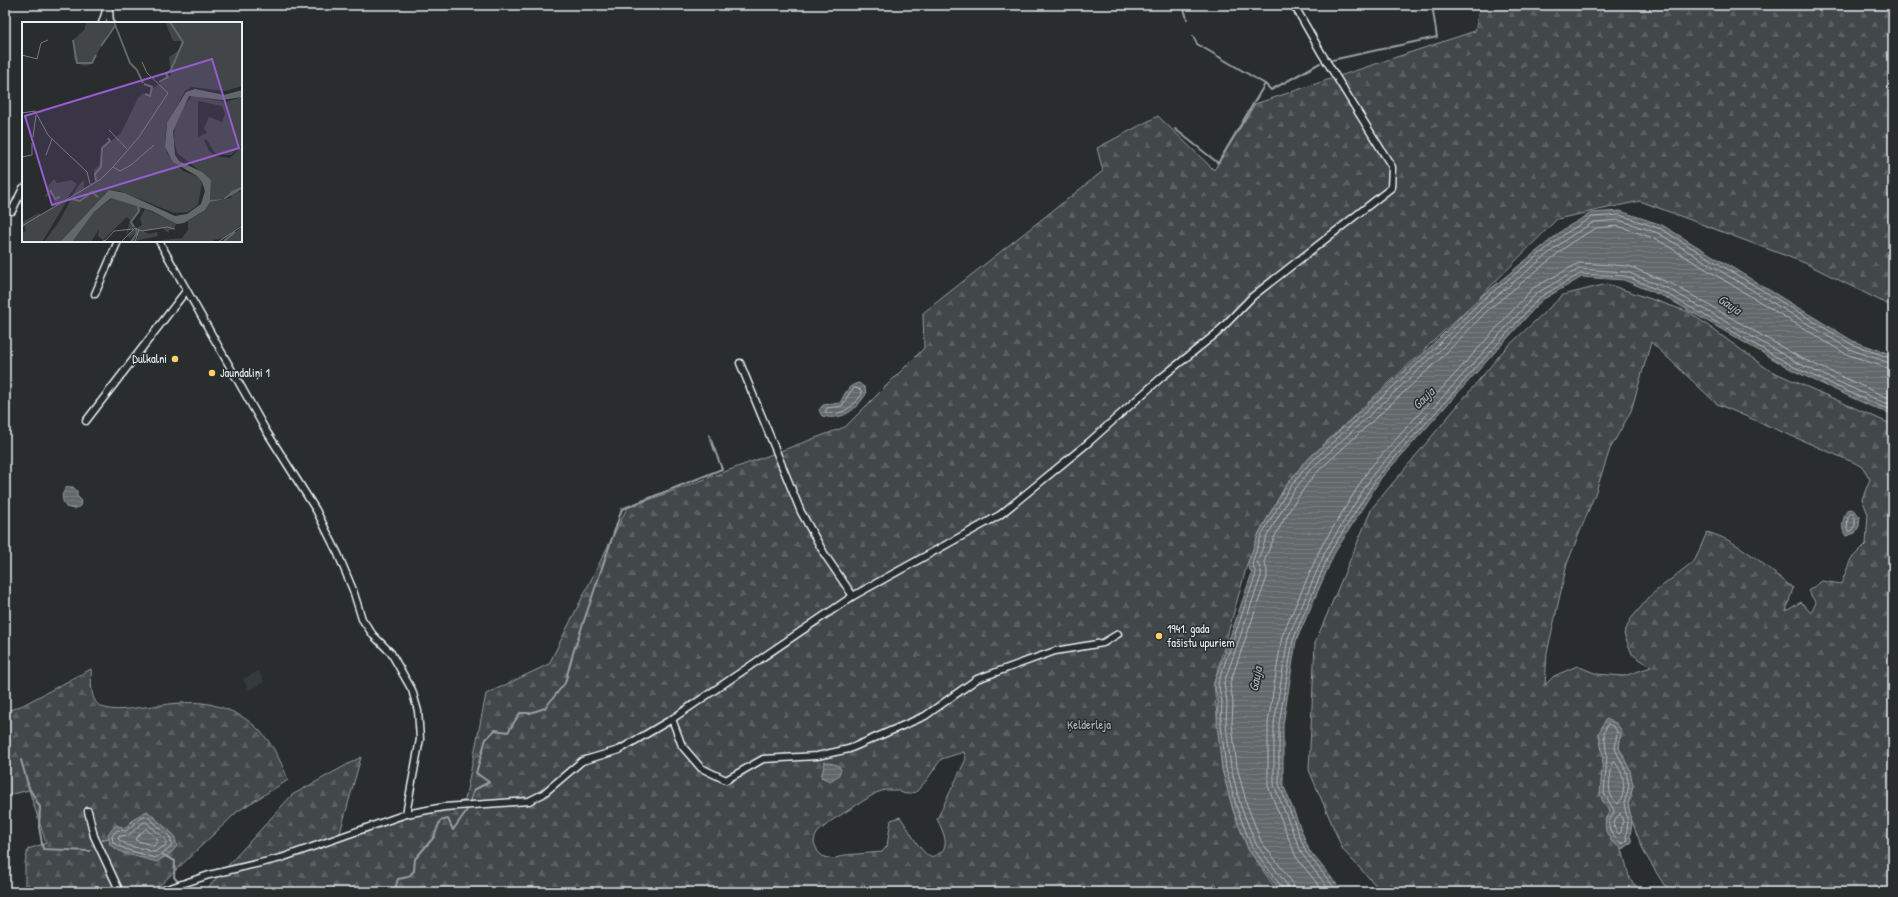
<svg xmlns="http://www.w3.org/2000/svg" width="1898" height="897" viewBox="0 0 1898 897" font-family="'Patrick Hand',sans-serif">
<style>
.built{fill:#363a3b}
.forest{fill:url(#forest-firs);stroke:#959ca0;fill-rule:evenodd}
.water{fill:url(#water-rules);stroke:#989fa3}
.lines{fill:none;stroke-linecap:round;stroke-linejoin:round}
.shore{stroke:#b3bac0;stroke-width:1}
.stream{stroke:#989fa3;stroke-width:2}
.street-casing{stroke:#e8f1f8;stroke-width:9}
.street{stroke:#2a2d2e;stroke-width:6}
.poi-dot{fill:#ffd166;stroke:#2a2d2e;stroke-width:1.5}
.labels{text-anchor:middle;stroke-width:3;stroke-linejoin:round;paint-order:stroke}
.poi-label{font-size:12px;fill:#e8f1f8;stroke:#2a2d2e;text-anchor:start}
.park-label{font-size:12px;fill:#aeb5ba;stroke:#2a2d2e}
.water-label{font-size:13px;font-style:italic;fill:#acb3b9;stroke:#2a2d2e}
.inset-river{fill:none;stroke:#63686b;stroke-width:2}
.inset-road{fill:none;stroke:#767b7f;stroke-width:1}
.view{fill:#965dcd;fill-opacity:0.15;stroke:#965dcd;stroke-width:2}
.inset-edge{fill:none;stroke:#e8f1f8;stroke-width:2}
</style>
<defs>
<pattern id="forest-firs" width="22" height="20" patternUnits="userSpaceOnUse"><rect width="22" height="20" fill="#424648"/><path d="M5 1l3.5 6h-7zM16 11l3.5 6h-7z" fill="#5d6163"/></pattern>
<pattern id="water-rules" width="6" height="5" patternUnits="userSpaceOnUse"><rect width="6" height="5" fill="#63686b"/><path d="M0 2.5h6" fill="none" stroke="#797e81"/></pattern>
</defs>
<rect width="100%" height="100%" fill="#2a2d2e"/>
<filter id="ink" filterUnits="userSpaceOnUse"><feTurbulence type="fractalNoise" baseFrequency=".025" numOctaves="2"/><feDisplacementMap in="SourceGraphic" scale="8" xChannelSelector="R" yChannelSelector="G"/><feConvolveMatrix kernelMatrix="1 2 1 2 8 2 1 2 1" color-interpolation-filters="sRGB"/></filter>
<g filter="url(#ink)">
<polygon class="built" points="259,671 264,682 249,690 243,679"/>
<g class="forest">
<path d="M 1480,5 L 1893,5 L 1893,307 L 1805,263 L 1640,201 L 1557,219 L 1478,299 L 1304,463 L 1285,487 L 1259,533 L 1247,565 L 1214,683 L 1222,769 L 1233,810 L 1248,849 L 1278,892 L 204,892 L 292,795 L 361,757 L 338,840 L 465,800 L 486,694 L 549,664 L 627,508 L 845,427 L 924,348 L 923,313 L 1103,171 L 1097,148 L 1158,116 L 1214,170 L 1255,104 L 1475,31 ZM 964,752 L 966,759 L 937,819 C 945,835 953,852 930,857 C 917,848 910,830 900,817 L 891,820 L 887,846 L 882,852 L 845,855 L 833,859 L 824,857 L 818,852 L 814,843 L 815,837 L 818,832 L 831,821 L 876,793 L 885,790 L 896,790 L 905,794 L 916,792 L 926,781 L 941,759 Z"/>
<path d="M 1607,284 L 1689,312 L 1769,370 L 1893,425 L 1893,892 L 1677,892 L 1664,885 L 1644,852 L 1632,822 L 1628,804 L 1632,796 L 1623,756 L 1619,748 L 1621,730 L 1599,733 L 1603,757 L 1603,802 L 1611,810 L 1605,819 L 1611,841 L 1622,849 L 1630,880 L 1643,892 L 1382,892 L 1343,850 L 1309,770 L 1315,643 L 1372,508 L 1504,350 L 1563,295 ZM 1651,342 L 1717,404 L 1862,466 L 1870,479 L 1862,499 L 1868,514 L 1866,544 L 1851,559 L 1841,584 L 1822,581 L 1808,591 L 1816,603 L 1811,613 L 1801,602 L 1786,611 L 1793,588 C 1766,567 1740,541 1707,532 L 1695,560 L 1651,595 L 1630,620 L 1624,634 L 1632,654 L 1651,667 L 1624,676 L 1597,674 L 1577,666 L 1554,676 L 1545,685 L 1547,653 L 1567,564 L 1595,494 L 1610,449 L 1631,411 Z"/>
<path d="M 91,669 C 92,680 89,699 100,706 C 113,713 131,708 145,707 C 164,705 190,700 209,704 C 253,714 273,739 288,780 L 238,811 L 154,891 L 25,892 L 25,863 L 28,849 L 46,843 L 29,790 L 5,796 L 5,712 L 23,705 Z"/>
</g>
<g class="water">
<polygon points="1620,211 1662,225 1853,341 1893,355 1893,414 1879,410 1794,371 1667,298 1624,280 1582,277 1542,300 1381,478 1334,554 1296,641 1283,725 1283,784 1309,850 1343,892 1281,892 1248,849 1233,810 1222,769 1217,724 1218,702 1214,683 1252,573 1247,565 1259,533 1285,487 1304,463 1431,346 1478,299 1564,229 1591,213"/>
<path d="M 859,383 L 865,388 L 866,394 C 855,411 842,421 822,416 L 819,410 L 823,405 L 840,403 C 845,394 847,385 859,383 Z"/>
<path d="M 67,487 L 73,487 L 77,491 L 77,496 L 81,500 L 80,506 L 74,509 L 66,507 C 61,498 61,494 67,487 Z"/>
<path d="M 1852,509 L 1860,516 L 1859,526 L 1855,533 L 1846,536 C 1840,529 1843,518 1847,510 Z"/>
<path d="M 1606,719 L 1616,723 L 1621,730 L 1619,748 L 1630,770 L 1633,786 L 1628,804 L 1632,822 L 1630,836 L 1632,842 L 1622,849 C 1607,838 1600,829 1610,810 L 1603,802 L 1600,794 L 1603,757 L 1599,733 Z"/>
<polygon points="825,762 838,765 841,770 838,776 830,781 821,777"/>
<polygon points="147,811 174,835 177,846 172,852 157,862 123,853 110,845 108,834 116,825 125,828 136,817"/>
</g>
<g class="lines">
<g class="shore">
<path d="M 855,388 L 861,390 L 862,394 C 854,406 840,418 825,412 L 827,408 L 842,406 L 850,392 Z"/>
<polygon points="1852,513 1855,517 1855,525 1852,530 1848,531 1847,529 1848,517"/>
<path d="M 1608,724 L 1613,726 L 1617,731 L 1615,749 L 1626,771 L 1629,786 L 1624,804 L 1628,822 L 1626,836 L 1627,840 L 1623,844 C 1614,839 1606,829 1610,819 C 1612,815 1614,814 1614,810 L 1604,793 L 1607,757 L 1604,733 Z"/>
<path d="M 1614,762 C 1625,771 1627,793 1618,804 C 1604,794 1611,778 1612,763 Z"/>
<path d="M 1620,814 L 1623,821 L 1621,832 L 1619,834 C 1612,827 1613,820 1620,814 Z"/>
<polygon points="147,816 170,837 172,845 169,849 155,858 125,849 113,843 112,836 117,830 126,831 138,820"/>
<polygon points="146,822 166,840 166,845 154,852 127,845 118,839 119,836 129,835 141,824"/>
<polygon points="146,829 158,840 154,846 135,840 136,838"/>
<polyline points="1283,892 1283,889 1252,847 1237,809 1226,769 1221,724 1222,702 1218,683 1256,574 1252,563 1262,534 1288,490 1307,466 1434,349 1480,302 1566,233 1592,217 1620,215 1661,229 1851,344 1893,359"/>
<polyline points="1288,892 1287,885 1256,844 1241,807 1231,768 1226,724 1227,702 1224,683 1261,576 1261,570 1257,562 1267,536 1292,493 1310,470 1437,353 1484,306 1569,237 1594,222 1619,220 1658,233 1849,349 1893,364"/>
<path d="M 1294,892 L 1292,882 L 1261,841 L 1247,805 L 1237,767 L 1232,724 L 1233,702 L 1230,683 L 1267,577 L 1267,570 L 1264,562 C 1276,529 1294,501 1315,474 L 1442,357 L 1488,310 L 1572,242 L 1596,228 L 1618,226 L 1656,239 L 1846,354 L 1893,370"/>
<polyline points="1324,892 1296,857 1268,786 1268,723 1282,636 1321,547 1369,469 1533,288 1579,263 1629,266 1674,285 1801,358 1884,396 1893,399"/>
<polyline points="1331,892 1302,854 1274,785 1274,724 1288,638 1326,550 1374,473 1537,293 1579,269 1627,272 1671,290 1798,363 1882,402 1893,405"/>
<polyline points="1338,892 1306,852 1279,784 1279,724 1293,640 1330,552 1378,476 1540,297 1580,274 1626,276 1669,295 1796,368 1880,406 1893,410"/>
</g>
<g class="stream">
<polyline points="1183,5 1187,19"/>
<polyline points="1332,60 1437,37 1432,5"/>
<polyline points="1265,84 1271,90 1320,63"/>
<polyline points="1175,129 1218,163 1265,84 1197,44 1193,36"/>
<polyline points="21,760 29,788 40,807 39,827 43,849 90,851"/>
<polyline points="470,802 474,790 489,782 476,773 486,739 495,730 508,732 520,713 530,713 545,708 565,683 573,653 622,509 722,469 709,435"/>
<polyline points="103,840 109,838"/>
<polyline points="163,855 175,861 174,877 179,883"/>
<polyline points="186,889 188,892"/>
<polyline points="398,892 395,889 398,879 408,877 414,871 415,859 434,837 440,821 448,819 453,830 467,810"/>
</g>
<g class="street-casing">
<g id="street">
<polyline points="109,9 110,23"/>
<polyline points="102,23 108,5"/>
<polyline points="12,211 23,188"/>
<polyline points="159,241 265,429 316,510 338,554 353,590 362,619 373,635 391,653 412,690 418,711 420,739 406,814"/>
<polyline points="95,294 118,241"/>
<polyline points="740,363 801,512 825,555 853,596"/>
<polyline points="86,421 186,291"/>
<polyline points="672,719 853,596 1000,515 1088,443 1162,377 1217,333 1253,296 1391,188 1392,167 1322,54 1294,5"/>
<polyline points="88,811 94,836 120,892"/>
<polyline points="158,892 209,875 281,858 406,814 444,807 529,801 543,794 582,761 619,750 672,719 682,746 701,768 726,780 763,759 817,756 849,749 925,716 977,679 1055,651 1103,643 1118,634"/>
</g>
</g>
<use href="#street" class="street"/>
</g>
</g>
<g class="poi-dot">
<circle cx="175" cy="359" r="4"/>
<circle cx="212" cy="373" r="4"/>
<circle cx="1159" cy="636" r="4"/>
</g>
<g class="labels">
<g class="poi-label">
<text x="167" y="363" text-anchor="end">Dulkalni</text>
<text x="220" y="377">Jaundaliņi 1</text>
<text x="1167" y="633">1941. gada<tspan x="1167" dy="14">fašistu upuriem</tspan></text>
</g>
<g class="park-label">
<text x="1089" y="729">Ķelderleja</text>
</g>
<g class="water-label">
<text transform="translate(1730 304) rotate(33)" y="5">Gauja</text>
<text transform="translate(1423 398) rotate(-45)" y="5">Gauja</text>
<text transform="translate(1255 679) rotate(-79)" y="5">Gauja</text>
</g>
</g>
<g transform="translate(22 22)">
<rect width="220" height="220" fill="#2a2d2e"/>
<path d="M 64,0 L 92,0 L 93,4 L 86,11 L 70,42 L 62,44 L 54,41 L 52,37 L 51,18 L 63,7 ZM 143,0 L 220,0 L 220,64 L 203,69 L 170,65 L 163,69 L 144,104 L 143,125 L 146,133 L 161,149 L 176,155 L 180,161 L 176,183 L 166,190 L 152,191 L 98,169 L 87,168 L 38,220 L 22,220 L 38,198 L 56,164 L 62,158 L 62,166 L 73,159 L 72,148 L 77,143 L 80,126 L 99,111 L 116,76 L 121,71 L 128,75 L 130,67 L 149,53 L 147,35 L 157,28 L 160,19 L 151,19 ZM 170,74 L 204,80 L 220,75 L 219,124 L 209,133 L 204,133 L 193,131 L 184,117 L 182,118 L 187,129 L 194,134 L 208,136 L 220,124 L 220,166 L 207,171 L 203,176 L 193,178 L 192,175 L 192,178 L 188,178 L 189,158 L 155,131 L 152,118 L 153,103 L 162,84 ZM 176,79 L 200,84 L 203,92 L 200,100 L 187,95 L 182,106 L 185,111 L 176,115 ZM 32,157 L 35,161 L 49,158 L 55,162 L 45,177 L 33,183 L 30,171 L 24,175 L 25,178 L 23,174 L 25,171 L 24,166 ZM 219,167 L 220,202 L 203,216 L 191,218 L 192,220 L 123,220 L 160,216 L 166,208 L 166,199 L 183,188 L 188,180 L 209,176 L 210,171 L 216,168 L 217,170 L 218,170 ZM 90,176 L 120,186 L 109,200 L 114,206 L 120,203 L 118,196 L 123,187 L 155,201 L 150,208 L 147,208 L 147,211 L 140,206 L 121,209 L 127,212 L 135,210 L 136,214 L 108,220 L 111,216 L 115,218 L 116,210 L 107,216 L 106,213 L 110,209 L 109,206 L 104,213 L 108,198 L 105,195 L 81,218 L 76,214 L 77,207 L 69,220 L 50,220 L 72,190 ZM 42,179 L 45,179 L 20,220 L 0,220 L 0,211 L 4,209 L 3,205 L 0,205 L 0,200 L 17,191 L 19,193 ZM 220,205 L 220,220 L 202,220 L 203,218 Z" fill="#424648" fill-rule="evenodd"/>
<path d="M 173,67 L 202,73 L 220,68 L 220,75 L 200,78 L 167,74 L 151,109 L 153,133 L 157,139 L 180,150 L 189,158 L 188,178 L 201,177 L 210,169 L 219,165 L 220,167 L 203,177 L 188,180 L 183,188 L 162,201 L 155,202 L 130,189 L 89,176 L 72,190 L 50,220 L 38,220 L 87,168 L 103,171 L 153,194 L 165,192 L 179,182 L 183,169 L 180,160 L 175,154 L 151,140 L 143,125 L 145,101 L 164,70 Z" fill="#63686b"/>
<path class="inset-river" d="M 92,0 L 108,41 L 115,48 L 121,61M 51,18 L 55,41 L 70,41 L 74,33M 79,24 L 93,4M 137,60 L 146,55 L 144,52 L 149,48 L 161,20 L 148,0M 122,62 L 130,65 L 128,74 L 123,72M 74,159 L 73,152 L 79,145 L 80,126 L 88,119 L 86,116M 28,168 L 33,177 L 38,175M 49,177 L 58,179 L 70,170 L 76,175M 112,205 L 109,200 L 117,189 L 116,184M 202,219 L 213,210M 109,220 L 115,211 L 114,207"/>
<path class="inset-road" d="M 0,33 L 15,37 L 19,21 L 26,18M 0,91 L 13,89 L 26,113 L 65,150 L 68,162M 87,108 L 105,127M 11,115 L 14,93M 24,133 L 30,117M 0,135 L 10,133 L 10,121M 91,145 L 117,115 L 146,71 L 125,51 L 120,40M 0,204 L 79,157 L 91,145 L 98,149 L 109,143 L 132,123M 78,220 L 84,218 L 92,209 L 111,207M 99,220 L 113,206 L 120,209 L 145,205 L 153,207M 113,220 L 117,208M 196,220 L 220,204"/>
<path class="view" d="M 190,37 L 217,126 L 30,183 L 3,94 Z"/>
<rect width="220" height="220" class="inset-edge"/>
</g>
<rect width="1898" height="897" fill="none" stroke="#2a2d2e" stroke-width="20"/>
<rect x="10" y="10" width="1878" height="877" fill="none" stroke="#e8f1f8" stroke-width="1.5" filter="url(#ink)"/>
</svg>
